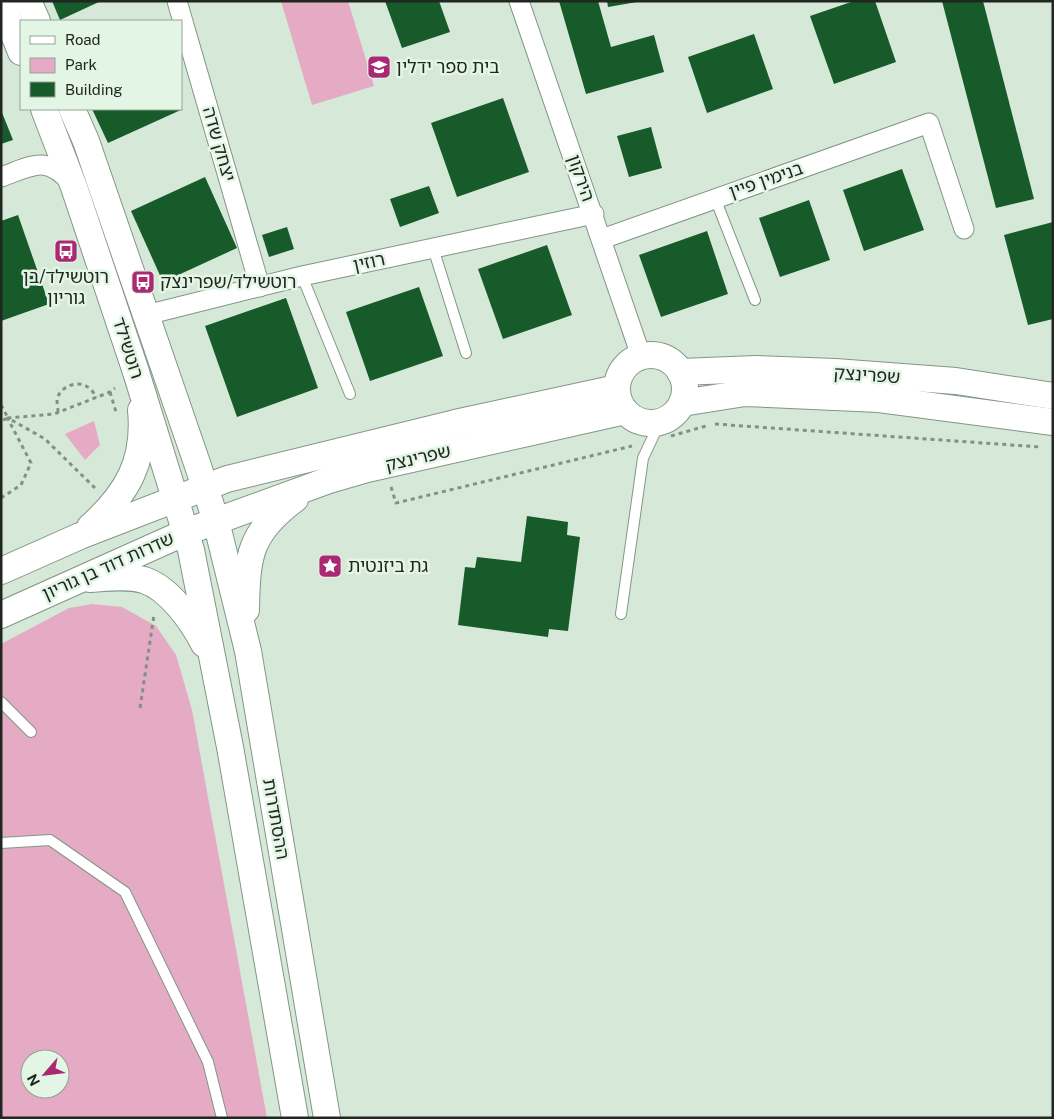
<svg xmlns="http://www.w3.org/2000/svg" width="1054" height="1119" viewBox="0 0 1054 1119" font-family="'Public Sans','Noto Sans Hebrew',sans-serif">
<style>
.green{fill:#e5aac4;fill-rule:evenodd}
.building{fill:#165b29}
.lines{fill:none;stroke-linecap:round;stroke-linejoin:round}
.lane-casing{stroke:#839686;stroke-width:12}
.street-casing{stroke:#839686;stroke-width:21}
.secondary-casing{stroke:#839686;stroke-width:28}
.path{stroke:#839184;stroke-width:3;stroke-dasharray:4 4;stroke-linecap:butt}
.lane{stroke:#fff;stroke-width:10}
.street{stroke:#fff;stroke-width:19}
.secondary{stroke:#fff;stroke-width:26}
.labels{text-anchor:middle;stroke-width:5;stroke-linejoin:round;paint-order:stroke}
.poi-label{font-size:18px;fill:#202720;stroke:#e3f6e5;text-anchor:start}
.street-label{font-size:18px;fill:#202720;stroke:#e3f6e5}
</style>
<rect width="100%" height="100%" fill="#d6e9d8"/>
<g class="green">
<polygon points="281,1 348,1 374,86 312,105"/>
<polygon points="94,421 100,445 85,460 65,434"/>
<path d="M 92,604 L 122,607 L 156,626 L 176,655 L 192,710 L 267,1118 L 1,1118 L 1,644 L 69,608 ZM 30,1059 L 60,1059 L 60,1089 L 30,1089 Z"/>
</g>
<g class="building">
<polygon points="52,1 101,1 60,20"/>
<polygon points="385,1 439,1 450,32 402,48"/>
<polygon points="559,1 598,1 611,47 654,35 664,72 586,94"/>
<polygon points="607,1 637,1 637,2 608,7"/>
<polygon points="854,1 875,1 896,62 834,84 810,16"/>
<polygon points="942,1 983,1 1034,199 996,208"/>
<polygon points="754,34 773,89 707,113 688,57"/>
<polygon points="503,98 529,172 457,197 431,123"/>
<polygon points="92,109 183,109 108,143"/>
<polygon points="1,110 13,140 1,144"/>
<polygon points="651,127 662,168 629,177 617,136"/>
<polygon points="902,169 924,230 864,251 843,190"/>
<polygon points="205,177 237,248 163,282 131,211"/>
<polygon points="429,186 439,213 400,227 390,199"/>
<polygon points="809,200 830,260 780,277 759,218"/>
<polygon points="18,215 49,304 1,321 1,221"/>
<polygon points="1053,222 1053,319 1028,325 1004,235"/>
<polygon points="287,227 294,249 269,257 262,235"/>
<polygon points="707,231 728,294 661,317 639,255"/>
<polygon points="547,245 572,315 503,339 478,269"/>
<polygon points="419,287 443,356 370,381 346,312"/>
<polygon points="286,298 318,388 237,417 205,326"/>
<polygon points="527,516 568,522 567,535 580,537 568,631 549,629 548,637 458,625 465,567 475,568 477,557 521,562"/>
</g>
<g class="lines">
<g class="lane-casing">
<g id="lane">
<polyline points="715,198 755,300"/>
<polyline points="433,248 466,353"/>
<polyline points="302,276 350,394"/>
<polyline points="621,614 643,458 660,422"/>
<polyline points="1,702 31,732"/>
<polyline points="1,843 50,840 125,892 208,1062 222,1118"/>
</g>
</g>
<g class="street-casing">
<g id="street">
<polyline points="177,1 260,287"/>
<polyline points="519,1 641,356"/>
<path d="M 1,177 C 32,166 46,154 71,183"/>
<polyline points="602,239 929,123 964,229"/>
<polyline points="146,315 302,276 594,214"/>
</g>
</g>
<g class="secondary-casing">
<g id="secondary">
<polyline points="28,1 37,21"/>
<polyline points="1,2 21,52"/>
<polyline points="44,109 74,187 136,372 191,550 230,747 295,1118"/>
<polyline points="72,109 86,141 198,466 216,521 248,651 327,1118"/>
<circle cx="651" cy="389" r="34"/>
<polyline points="680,372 756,369 835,372 956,381 1053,396"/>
<polyline points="682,403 745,393 879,399 1053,422"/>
<path d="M 90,527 C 127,494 146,461 141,410"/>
<polyline points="1,571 80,536 227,479 455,423 617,388"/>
<path d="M 90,579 C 107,578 127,575 144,580 C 169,588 193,622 204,644"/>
<path d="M 246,610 C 247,556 249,533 295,499"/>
<polyline points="1,615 186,532 329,480 367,469 625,411"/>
</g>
</g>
<g class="path">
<polyline points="110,392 116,412"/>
<polyline points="1,405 8,418 1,421"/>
<path d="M 58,412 C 58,408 57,404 57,400 C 59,388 75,380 86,386 C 90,388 94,393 97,397"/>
<polyline points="715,424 1040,447"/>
<polyline points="671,436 706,426"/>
<polyline points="391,487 396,503 632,446"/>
<polyline points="95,488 45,439 8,418 54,414 110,392 115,388"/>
<polyline points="1,498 21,485 31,463 8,419"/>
<polyline points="140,708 154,615"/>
</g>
<use href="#lane" class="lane"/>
<use href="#street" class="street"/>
<use href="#secondary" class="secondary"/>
</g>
<defs>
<g id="school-square" transform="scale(1.25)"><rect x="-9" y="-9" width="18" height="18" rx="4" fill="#ab2873" stroke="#e3f6e5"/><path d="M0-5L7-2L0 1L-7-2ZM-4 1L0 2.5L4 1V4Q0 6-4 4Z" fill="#fff"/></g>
<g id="bus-square" transform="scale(1.25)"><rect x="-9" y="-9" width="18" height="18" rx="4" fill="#ab2873" stroke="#e3f6e5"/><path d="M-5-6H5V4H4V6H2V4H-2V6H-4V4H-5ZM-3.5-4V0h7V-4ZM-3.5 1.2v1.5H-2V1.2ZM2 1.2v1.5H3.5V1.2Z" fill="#fff"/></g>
<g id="sight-square" transform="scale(1.25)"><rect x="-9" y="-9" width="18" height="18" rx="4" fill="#ab2873" stroke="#e3f6e5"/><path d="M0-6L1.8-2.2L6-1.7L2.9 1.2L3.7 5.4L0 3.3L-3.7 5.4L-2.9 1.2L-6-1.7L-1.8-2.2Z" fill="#fff"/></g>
</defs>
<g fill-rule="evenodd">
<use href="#school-square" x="379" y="67"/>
<use href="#bus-square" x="66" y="251"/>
<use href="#bus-square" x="143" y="282"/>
<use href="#sight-square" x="330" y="566"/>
</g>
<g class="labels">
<g class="poi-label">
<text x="396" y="73">בית ספר ידלין</text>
<text x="66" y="283" text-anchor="middle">רוטשילד/בן<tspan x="66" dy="21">גוריון</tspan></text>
<text x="160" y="288">רוטשילד/שפרינצק</text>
<text x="348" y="572">גת ביזנטית</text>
</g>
<g class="street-label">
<text transform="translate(219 144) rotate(74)" y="6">יצחק שדה</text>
<text transform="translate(581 178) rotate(71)" y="6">הירקון</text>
<text transform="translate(766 180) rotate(-19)" y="6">בנימין פיין</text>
<text transform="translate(369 262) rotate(-12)" y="6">רוזין</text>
<text transform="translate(128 348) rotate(72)" y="6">רוטשילד</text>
<text transform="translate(867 375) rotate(4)" y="6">שפרינצק</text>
<text transform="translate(418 458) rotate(-13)" y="6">שפרינצק</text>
<text transform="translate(108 566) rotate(-24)" y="6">שדרות דוד בן גוריון</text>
<text transform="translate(276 819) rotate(80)" y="6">ההסתדרות</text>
</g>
</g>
<rect width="1054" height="1119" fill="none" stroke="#202720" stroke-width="5"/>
<rect x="20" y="20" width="162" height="90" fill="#e3f6e5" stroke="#95a396"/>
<rect x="30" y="36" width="25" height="8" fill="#ffffff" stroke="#95a396"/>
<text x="65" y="45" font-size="15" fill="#202720">Road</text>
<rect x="30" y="58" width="25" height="15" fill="#e5aac4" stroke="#95a396"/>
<text x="65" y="70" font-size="15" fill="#202720">Park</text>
<rect x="30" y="82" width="25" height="15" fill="#165b29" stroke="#95a396"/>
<text x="65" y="95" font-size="15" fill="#202720">Building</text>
<g transform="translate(45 1074) rotate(242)"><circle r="24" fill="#e3f6e5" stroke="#95a396"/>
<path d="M0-4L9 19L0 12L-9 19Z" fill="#ab2873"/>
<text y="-8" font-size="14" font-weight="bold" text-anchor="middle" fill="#202720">N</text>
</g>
</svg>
